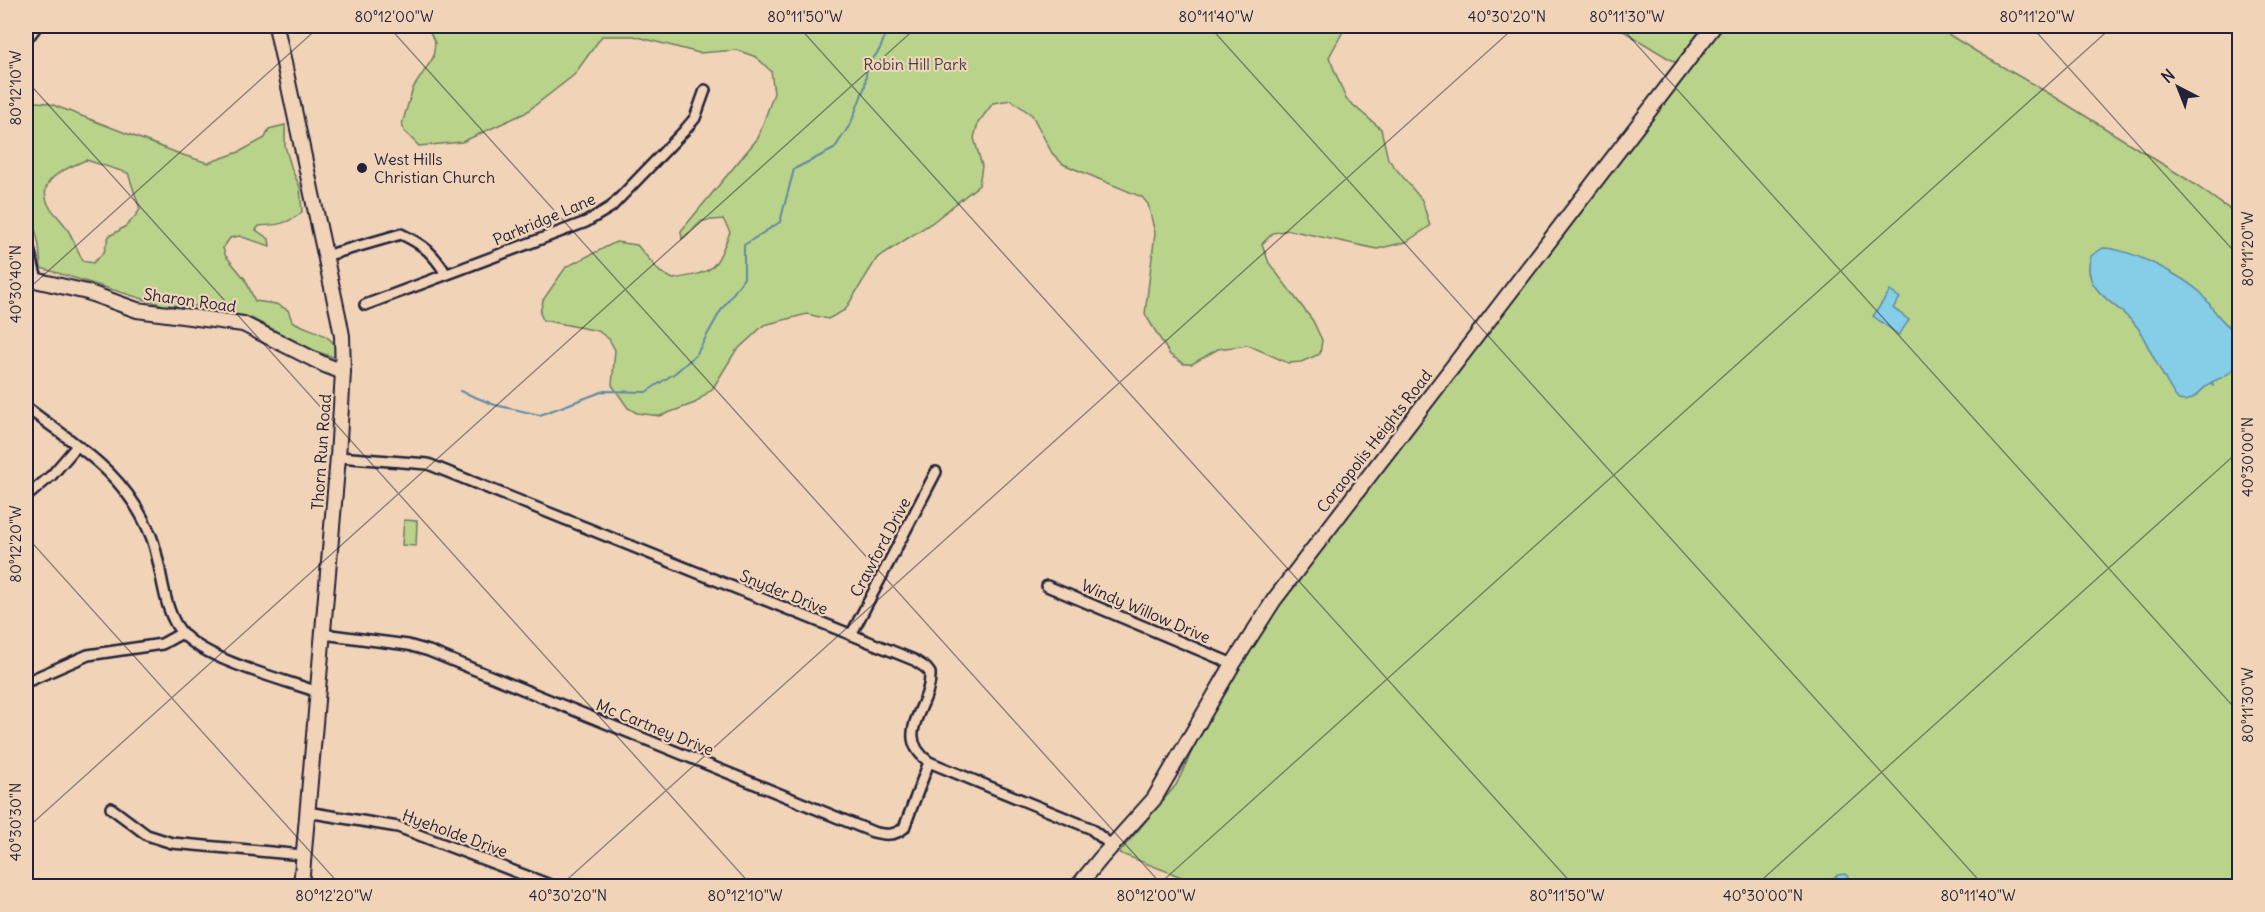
<svg xmlns="http://www.w3.org/2000/svg" width="2265" height="912" viewBox="0 0 2265 912" font-family="Delius,sans-serif">
<style>
.green{fill:#bad38a;stroke:#6e7a62;stroke-width:1.5;fill-rule:evenodd}
.water{fill:#86cee7;stroke:#5e89a2;stroke-width:1.5}
.lines{fill:none;stroke-linecap:round;stroke-linejoin:round}
.stream{stroke:#5e89a2;stroke-width:2}
.street-casing{stroke:#22223b;stroke-width:14}
.secondary-casing{stroke:#22223b;stroke-width:18}
.street{stroke:#f1d3b7;stroke-width:9}
.secondary{stroke:#f1d3b7;stroke-width:14}
.ticks{fill:none;stroke:#22223b;stroke-width:1.5;stroke-opacity:0.45}
.poi-dot{fill:#22223b;stroke:#f1d3b7;stroke-width:2}
.labels{text-anchor:middle;stroke-width:4.5;stroke-linejoin:round;paint-order:stroke}
.park-label{font-size:16px;fill:#40454b;stroke:#f1d3b7}
.poi-label{font-size:16px;fill:#22223b;stroke:#f1d3b7;text-anchor:start}
.street-label{font-size:16px;fill:#22223b;stroke:#f1d3b7}
.neatline{fill:none;stroke:#22223b;stroke-width:2}
.ticks-label{font-size:15px;text-anchor:middle;fill:#22223b}
</style>
<rect width="100%" height="100%" fill="#f1d3b7"/>
<filter id="ink" filterUnits="userSpaceOnUse"><feTurbulence type="fractalNoise" baseFrequency=".0167" numOctaves="2"/><feDisplacementMap in="SourceGraphic" scale="12" xChannelSelector="R" yChannelSelector="G"/><feConvolveMatrix kernelMatrix="1 2 1 2 8 2 1 2 1" color-interpolation-filters="sRGB"/></filter>
<g filter="url(#ink)">
<g class="green">
<path d="M 422,26 L 1346,26 L 1329,57 L 1346,99 L 1381,129 L 1388,159 L 1422,200 L 1430,226 L 1406,242 L 1377,249 L 1289,230 L 1273,233 L 1262,244 L 1269,263 L 1313,321 L 1322,340 L 1320,354 L 1301,362 L 1288,363 L 1248,345 L 1218,349 L 1192,364 L 1184,364 L 1170,355 L 1145,314 L 1155,233 L 1148,204 L 1142,197 L 1063,164 L 1052,153 L 1032,115 L 1011,100 L 993,103 L 978,123 L 974,138 L 982,166 L 979,185 L 933,222 L 877,258 L 845,310 L 828,319 L 807,314 L 764,325 L 735,352 L 713,388 L 695,403 L 660,416 L 637,413 L 628,408 L 612,385 L 615,350 L 609,339 L 598,331 L 543,320 L 540,313 L 543,300 L 566,267 L 616,242 L 637,245 L 660,272 L 673,279 C 715,272 714,271 730,232 L 723,219 L 702,221 L 682,239 L 681,231 L 758,138 L 774,93 L 771,71 L 756,57 L 737,50 L 699,53 L 634,36 L 602,36 L 574,75 L 525,113 L 462,142 L 419,146 L 404,131 L 402,124 L 413,88 L 433,58 L 435,43 L 429,30 Z"/>
<polygon points="1615,26 1705,26 1676,63"/>
<polygon points="1722,26 1935,26 1982,55 2050,94 2188,180 2239,216 2239,886 2121,886 2105,885 2099,886 1205,886 1119,853 1176,785 1203,728 1238,668 1286,594 1396,454"/>
<path d="M 26,101 L 48,103 L 180,154 L 208,163 L 239,152 L 265,138 L 269,129 L 285,125 L 285,146 L 292,170 L 300,187 L 302,212 C 289,224 276,225 259,226 L 256,230 L 269,239 L 270,246 L 239,236 L 230,238 L 223,248 L 225,255 L 245,279 L 255,301 L 276,304 L 288,310 L 292,321 C 306,330 336,333 337,353 L 333,357 L 315,351 L 249,317 L 197,306 L 163,305 L 41,268 L 39,245 L 26,191 ZM 86,160 L 128,173 L 140,209 C 132,223 123,229 109,236 L 104,252 L 93,263 L 83,261 C 77,250 73,237 66,227 C 61,219 52,212 48,204 C 36,178 68,168 86,160 Z"/>
<polygon points="404,520 417,521 416,546 402,545"/>
</g>
<g class="water">
<path d="M 2103,248 C 2129,248 2183,276 2202,294 C 2207,300 2211,307 2216,313 C 2222,321 2231,329 2239,335 C 2240,362 2241,370 2214,381 C 2203,385 2194,405 2179,400 C 2172,397 2145,339 2138,328 C 2121,304 2079,292 2091,256 Z"/>
<polygon points="1890,291 1900,298 1893,308 1909,320 1899,335 1873,316"/>
<polygon points="1845,874 1848,877 1847,886 1821,886 1838,875"/>
</g>
<g class="lines">
<g class="stream">
<polyline points="2212,382 2213,386"/>
<path d="M 460,391 L 495,405 L 540,415 L 604,391 L 646,392 L 675,373 L 696,355 L 720,312 L 744,278 L 744,245 L 780,222 L 794,169 L 834,149 L 851,123 L 865,86 L 867,64 C 880,53 884,43 886,26"/>
<polyline points="1849,886 1875,883 1891,886"/>
</g>
<g class="street-casing">
<g id="street">
<polyline points="30,35 37,26"/>
<polyline points="26,237 37,280"/>
<path d="M 325,256 L 401,234 C 424,245 433,253 446,274"/>
<polyline points="365,305 586,222 611,207 684,131 695,118 705,90"/>
<path d="M 26,407 C 78,447 125,472 151,536 C 163,565 161,612 184,635 C 210,661 281,679 318,692"/>
<path d="M 338,457 L 428,464 L 914,660 L 926,668 L 930,673 C 932,708 891,733 929,762 L 1090,828 L 1112,846"/>
<polyline points="26,497 52,475 77,446"/>
<polyline points="1047,586 1233,664"/>
<path d="M 323,634 L 408,645 L 429,651 L 873,832 C 885,835 894,836 904,828 L 929,762"/>
<polyline points="851,635 936,472"/>
<polyline points="26,682 88,655 162,644 182,633"/>
<polyline points="111,808 147,835 172,843 303,855"/>
<polyline points="307,812 398,827 553,886"/>
</g>
</g>
<g class="secondary-casing">
<g id="secondary">
<polyline points="276,26 339,320 342,336 343,372 338,457 301,886"/>
<polyline points="26,278 87,292 137,310 243,324 325,365 343,372"/>
<polyline points="1078,886 1101,858 1154,799 1233,664 1274,600 1714,26"/>
</g>
</g>
<use href="#street" class="street"/>
<use href="#secondary" class="secondary"/>
</g>
</g>
<path class="ticks" d="M 388,26 L 1163,886M 798,26 L 1574,886M 1209,26 L 1984,886M 1620,26 L 2240,714M 2031,26 L 2240,258M 26,80 L 752,886M 26,291 L 320,26M 26,536 L 341,886M 26,829 L 918,26M 560,886 L 1516,26M 1157,886 L 2113,26M 1755,886 L 2240,450"/>
<circle class="poi-dot" cx="362" cy="168" r="6"/>
<g class="labels">
<g class="park-label">
<text x="915" y="70">Robin Hill Park</text>
</g>
<g class="poi-label">
<text x="374" y="165">West Hills<tspan x="374" dy="18">Christian Church</tspan></text>
</g>
<g class="street-label">
<text transform="translate(544 219) rotate(-23)" y="6">Parkridge Lane</text>
<text transform="translate(190 300) rotate(8)" y="6">Sharon Road</text>
<text transform="translate(1374 441) rotate(-52)" y="6">Coraopolis Heights Road</text>
<text transform="translate(321 452) rotate(-86)" y="6">Thorn Run Road</text>
<text transform="translate(880 547) rotate(-62)" y="6">Crawford Drive</text>
<text transform="translate(784 592) rotate(22)" y="6">Snyder Drive</text>
<text transform="translate(1146 611) rotate(23)" y="6">Windy Willow Drive</text>
<text transform="translate(655 727) rotate(22)" y="6">Mc Cartney Drive</text>
<text transform="translate(455 833) rotate(20)" y="6">Hyeholde Drive</text>
</g>
</g>
<rect width="2265" height="912" fill="none" stroke="#f1d3b7" stroke-width="66"/>
<g transform="translate(2178 87) rotate(318)" stroke="#f1d3b7" stroke-width="4.5" paint-order="stroke">
<path d="M0-4.5L10 22L0 15L-10 22Z" fill="#22223b"/>
<text y="-9" font-size="16" font-weight="bold" text-anchor="middle" fill="#22223b">N</text>
</g>
<rect x="33" y="33" width="2199" height="846" class="neatline"/>
<g class="ticks-label">
<text x="394" y="22">80°12'00"W</text>
<text x="805" y="22">80°11'50"W</text>
<text x="1216" y="22">80°11'40"W</text>
<text x="1507" y="22">40°30'20"N</text>
<text x="1627" y="22">80°11'30"W</text>
<text x="2037" y="22">80°11'20"W</text>
<text transform="translate(16 88) rotate(-90)" y="5">80°12'10"W</text>
<text transform="translate(2248 249) rotate(-90)" y="5">80°11'20"W</text>
<text transform="translate(16 284) rotate(-90)" y="5">40°30'40"N</text>
<text transform="translate(2248 457) rotate(-90)" y="5">40°30'00"N</text>
<text transform="translate(16 544) rotate(-90)" y="5">80°12'20"W</text>
<text transform="translate(2248 705) rotate(-90)" y="5">80°11'30"W</text>
<text transform="translate(16 822) rotate(-90)" y="5">40°30'30"N</text>
<text x="334" y="901">80°12'20"W</text>
<text x="568" y="901">40°30'20"N</text>
<text x="745" y="901">80°12'10"W</text>
<text x="1156" y="901">80°12'00"W</text>
<text x="1567" y="901">80°11'50"W</text>
<text x="1763" y="901">40°30'00"N</text>
<text x="1978" y="901">80°11'40"W</text>
</g>
</svg>
